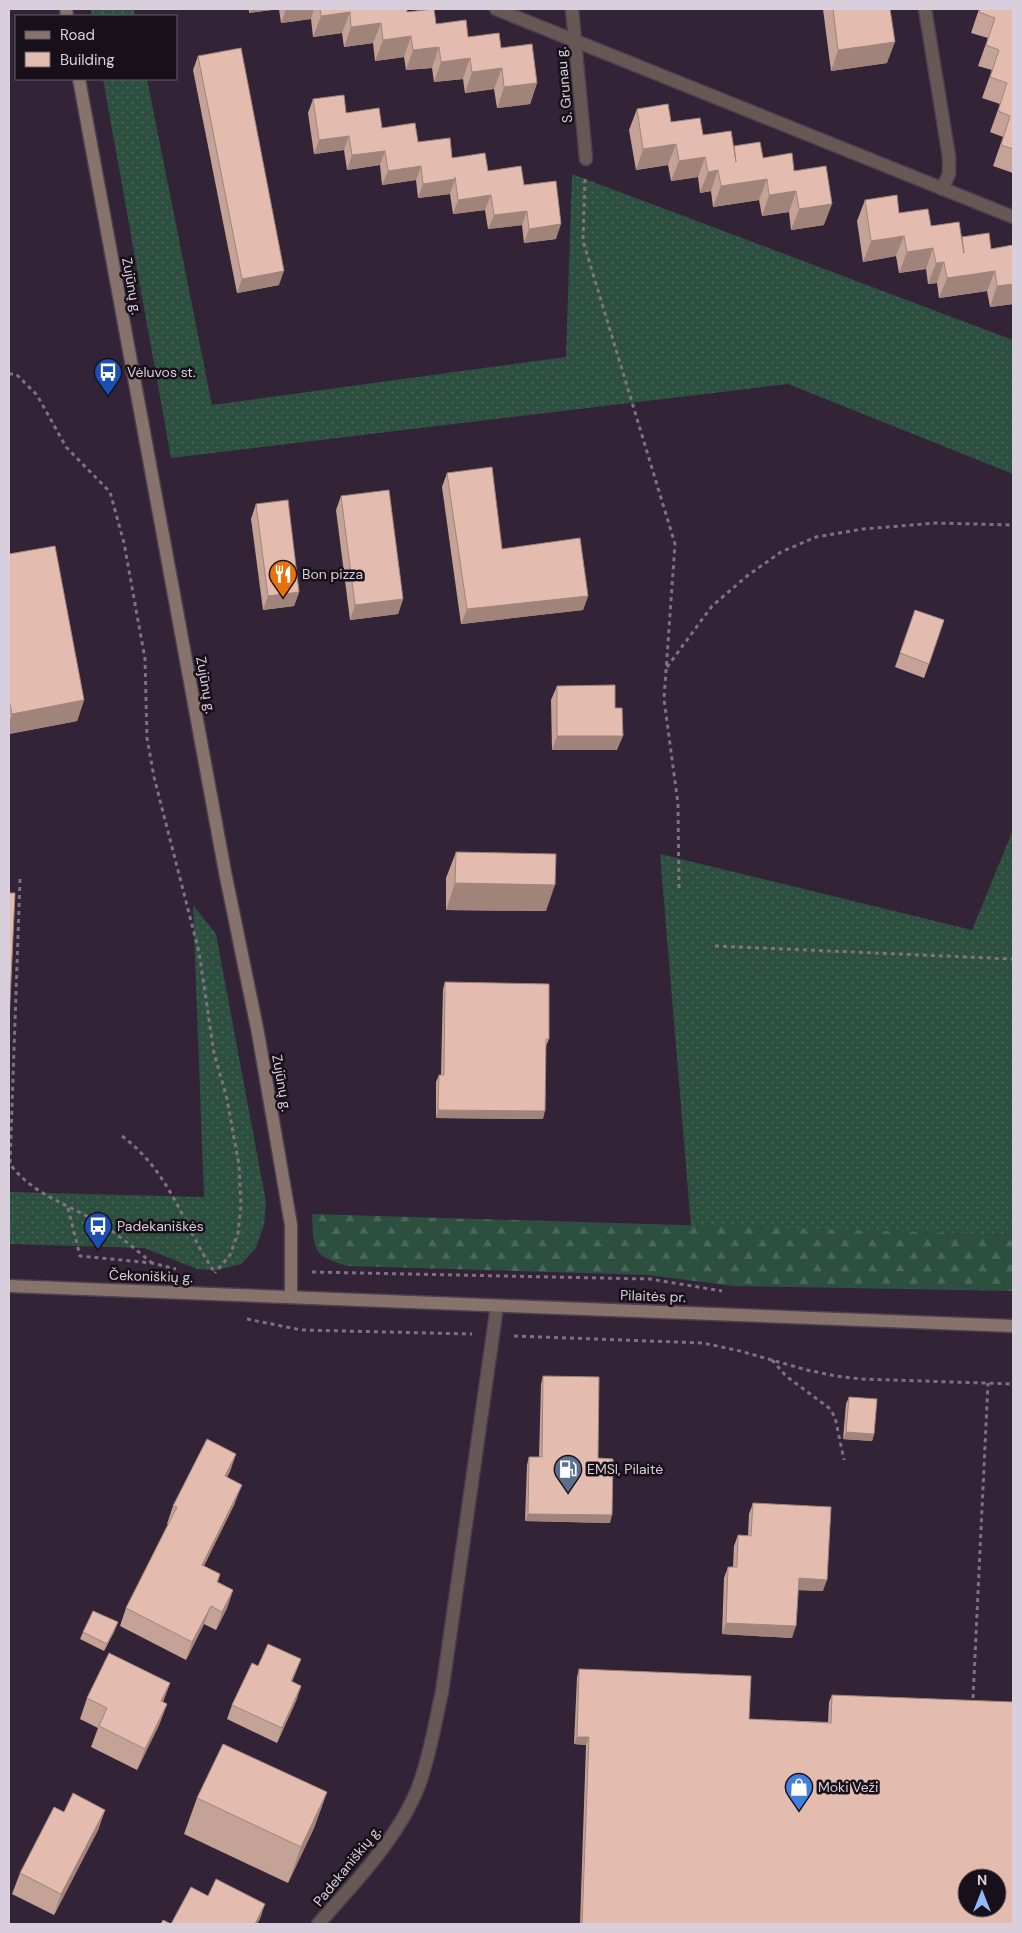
<svg xmlns="http://www.w3.org/2000/svg" width="1022" height="1933" viewBox="0 0 1022 1933" font-family="'DM Sans',sans-serif">
<style>
.grass{fill:url(#grass-dots)}
.forest{fill:url(#forest-firs)}
.lines{fill:none;stroke-linecap:round;stroke-linejoin:round}
.minor-casing{stroke:#4e3f51;stroke-width:15}
.secondary-casing{stroke:#4e3f51;stroke-width:15}
.path{stroke:#7f7182;stroke-width:3;stroke-dasharray:4 4;stroke-linecap:butt}
.minor{stroke:#665955;stroke-width:12}
.secondary{stroke:#88736c;stroke-width:12}
.wall{fill:#c4a296}
.shaded-wall{fill:#a0847a}
.building{fill:#e4bcaf;stroke:#a0847a;fill-rule:evenodd}
.labels{text-anchor:middle;stroke-width:5;stroke-linejoin:round;paint-order:stroke}
.street-label{font-size:14px;fill:#d9cfdc;stroke:#171019}
.poi-label{font-size:14px;fill:#d9cfdc;stroke:#171019;text-anchor:start}
</style>
<defs>
<pattern id="grass-dots" width="8" height="8" patternUnits="userSpaceOnUse" patternTransform="scale(1.25)"><rect width="8" height="8" fill="#2d4f3f"/><path d="M2 2h.1M6 6h.1" fill="none" stroke="#4b675a" stroke-width="1.8" stroke-linecap="round"/></pattern>
<pattern id="forest-firs" width="22" height="20" patternUnits="userSpaceOnUse" patternTransform="scale(1.25)"><rect width="22" height="20" fill="#2d4f3f"/><path d="M5 1l3.5 6h-7zM16 11l3.5 6h-7z" fill="#4b675a"/></pattern>
</defs>
<rect width="100%" height="100%" fill="#332337"/>
<g class="grass">
<polygon points="91,9 133,9 135,16 92,16"/>
<polygon points="103,79 147,79 212,405 566,357 572,174 1013,340 1013,474 788,384 171,458"/>
<polygon points="1013,830 1013,1235 691,1226 660,854 972,930"/>
<polygon points="193,905 216,934 266,1202 264,1225 256,1248 241,1264 217,1270 197,1269 144,1248 9,1244 9,1192 204,1197"/>
</g>
<path class="forest" d="M 312,1214 L 1013,1235 L 1013,1291 L 734,1286 L 648,1275 L 348,1266 C 311,1256 314,1249 312,1214 Z"/>
<g class="lines">
<g class="minor-casing">
<g id="minor">
<polyline points="496,9 1013,217"/>
<polyline points="572,9 586,159"/>
<polyline points="925,9 949,157 949,174 942,189"/>
<path d="M 318,1924 C 354,1884 400,1836 419,1785 C 430,1755 435,1723 442,1692 L 497,1306"/>
</g>
</g>
<g class="secondary-casing">
<g id="secondary">
<polyline points="66,9 67,16"/>
<polyline points="79,79 225,872 258,1033 291,1225 291,1297"/>
<polyline points="9,1286 1013,1326"/>
</g>
</g>
<g class="path">
<polyline points="585,179 583,241 675,544 664,699 678,804 679,892"/>
<polyline points="9,374 16,374 37,395 66,447 110,492 124,543 145,659 147,738 154,777 199,952 214,1053 227,1099 239,1165 241,1205 238,1233 230,1255 215,1273"/>
<polyline points="667,667 712,606 747,576 781,552 816,537 863,529 936,523 1013,525"/>
<path d="M 20,879 L 10,1164 C 33,1195 68,1204 99,1223 C 118,1234 135,1249 152,1263"/>
<polyline points="715,946 1013,959"/>
<path d="M 122,1136 C 172,1174 182,1224 215,1273"/>
<polyline points="68,1208 80,1256 152,1263 176,1269"/>
<polyline points="312,1272 650,1279 722,1291"/>
<polyline points="247,1319 301,1330 472,1334"/>
<polyline points="514,1336 703,1343 740,1351 807,1370 836,1376 861,1379 1013,1384"/>
<polyline points="772,1360 786,1376 829,1408 835,1417 844,1460"/>
<polyline points="973,1698 988,1383"/>
</g>
<use href="#minor" class="minor"/>
<use href="#secondary" class="secondary"/>
</g>
<g class="wall">
<polygon points="249,9 407,9 407,12 468,37 501,48 537,83 530,104 497,108 494,89 465,93 463,79 434,82 432,68 406,70 404,57 375,61 373,43 344,47 342,33 313,37 311,19 281,23 279,9 249,13"/>
<polygon points="823,9 890,9 887,63 831,71"/>
<polygon points="979,9 1013,9 1013,173 993,166 1003,137 990,132 1000,104 982,98 992,70 978,66 988,38 971,33"/>
<polygon points="198,56 279,285 237,293 193,70"/>
<polygon points="313,99 452,158 488,171 524,185 556,239 524,243 522,225 488,229 485,210 453,214 450,194 418,198 416,180 382,185 380,165 347,170 344,150 314,154 308,113"/>
<polygon points="637,109 734,147 734,146 794,171 824,225 791,230 789,212 762,216 759,200 713,207 711,191 700,193 698,177 671,181 668,165 636,170 629,130"/>
<polygon points="865,200 962,239 962,237 991,249 1013,245 1013,304 990,307 987,291 939,298 937,283 928,284 926,269 899,273 896,256 863,262 857,221"/>
<polygon points="447,473 502,549 588,596 583,610 461,624 442,487"/>
<polygon points="341,496 403,599 398,614 350,620 336,510"/>
<polygon points="256,504 299,592 294,606 263,610 251,519"/>
<polygon points="9,554 84,700 77,721 9,734"/>
<polygon points="915,610 929,664 924,678 895,667"/>
<polygon points="557,686 615,708 617,750 552,750 551,700"/>
<polygon points="456,852 546,911 446,910 446,878"/>
<polygon points="445,982 549,1039 546,1046 543,1119 436,1118 436,1082 439,1075 441,1075 443,989"/>
<polygon points="543,1376 598,1458 610,1523 525,1521 527,1465 529,1457 539,1457 541,1384"/>
<polygon points="849,1397 874,1434 872,1441 843,1439 846,1404"/>
<polygon points="236,1454 227,1477 235,1503 204,1566 220,1574 218,1582 233,1590 227,1608 216,1630 204,1624 186,1660 120,1626 126,1608 168,1524 167,1524 173,1506"/>
<polygon points="753,1503 823,1591 798,1590 792,1638 722,1634 724,1578 728,1567 733,1567 734,1546 738,1535 748,1536 749,1514"/>
<polygon points="115,1630 104,1651 80,1639 83,1632"/>
<polygon points="301,1659 292,1682 301,1686 296,1701 277,1743 227,1719 232,1705 258,1666"/>
<polygon points="579,1669 749,1719 828,1722 829,1702 832,1695 1013,1924 580,1924 586,1745 574,1744 577,1677"/>
<polygon points="170,1683 163,1702 167,1704 159,1725 137,1770 91,1747 98,1728 80,1719 87,1698"/>
<polygon points="327,1792 314,1828 288,1883 184,1834 197,1798"/>
<polygon points="105,1810 98,1830 54,1915 12,1894 20,1873 64,1812"/>
</g>
<g class="shaded-wall">
<polygon points="251,9 280,9 249,13"/>
<polygon points="286,9 314,9 311,19 281,23"/>
<polygon points="350,12 342,33 313,37 321,16"/>
<polygon points="381,23 373,43 344,47 351,27"/>
<polygon points="411,36 404,57 375,61 383,40"/>
<polygon points="895,42 887,63 831,71 838,50"/>
<polygon points="439,47 432,68 406,70 413,50"/>
<polygon points="470,58 463,79 434,82 441,62"/>
<polygon points="502,68 494,89 465,93 472,72"/>
<polygon points="537,83 530,104 497,108 504,87"/>
<polygon points="349,136 344,150 314,154 319,140"/>
<polygon points="676,144 668,165 636,170 643,149"/>
<polygon points="385,151 380,165 347,170 352,155"/>
<polygon points="705,157 698,177 671,181 679,161"/>
<polygon points="421,166 416,180 382,185 388,171"/>
<polygon points="718,170 711,191 700,193 708,172"/>
<polygon points="455,179 450,194 418,198 423,184"/>
<polygon points="767,179 759,200 713,207 721,186"/>
<polygon points="796,191 789,212 762,216 769,195"/>
<polygon points="491,195 485,210 453,214 458,200"/>
<polygon points="832,204 824,225 791,230 799,209"/>
<polygon points="527,211 522,225 488,229 494,215"/>
<polygon points="561,224 556,239 524,243 529,229"/>
<polygon points="904,236 896,256 863,262 871,241"/>
<polygon points="933,248 926,269 899,273 907,252"/>
<polygon points="944,262 937,283 928,284 936,263"/>
<polygon points="284,271 279,285 237,293 242,279"/>
<polygon points="995,271 987,291 939,298 947,278"/>
<polygon points="1013,284 1013,304 990,307 997,286"/>
<polygon points="299,592 294,606 263,610 268,596"/>
<polygon points="588,596 583,610 461,624 467,609"/>
<polygon points="403,599 398,614 350,620 355,605"/>
<polygon points="84,700 77,721 9,734 9,722 12,714"/>
<polygon points="557,736 623,736 617,750 552,750"/>
<polygon points="455,883 555,885 546,911 446,910"/>
<polygon points="438,1110 545,1111 543,1119 436,1118"/>
<polygon points="846,1432 874,1434 872,1441 843,1439"/>
<polygon points="236,1454 230,1472 218,1494 225,1476"/>
<polygon points="242,1485 235,1503 195,1583 202,1565"/>
<polygon points="528,1514 612,1515 610,1523 525,1521"/>
<polygon points="799,1578 827,1580 823,1591 795,1590"/>
<polygon points="233,1590 227,1608 216,1630 222,1612"/>
<polygon points="211,1606 204,1624 186,1660 192,1642"/>
<polygon points="118,1622 115,1630 104,1651 107,1644"/>
<polygon points="726,1623 796,1626 792,1638 722,1634"/>
<polygon points="301,1659 295,1674 285,1695 291,1681"/>
<polygon points="170,1683 162,1704 161,1701"/>
<polygon points="301,1686 296,1701 277,1743 282,1728"/>
<polygon points="167,1704 159,1725 137,1770 145,1749"/>
<polygon points="577,1737 589,1737 586,1745 574,1744"/>
<polygon points="327,1792 314,1828 288,1883 301,1847"/>
<polygon points="105,1810 98,1830 54,1915 61,1894"/>
<polygon points="265,1904 260,1919 257,1924 255,1924"/>
</g>
<g class="building">
<polygon points="320,9 407,9 407,12 434,9 436,24 466,20 468,37 499,33 501,48 532,44 537,83 504,87 502,68 472,72 470,58 441,62 439,47 413,50 411,36 383,40 381,23 351,27 350,12 321,16"/>
<polygon points="833,9 890,9 895,42 838,50"/>
<polygon points="980,9 1013,9 1013,149 1001,145 1010,116 998,111 1007,83 990,77 999,50 986,45 995,18 979,12"/>
<polygon points="241,48 284,271 242,279 198,56"/>
<polygon points="344,95 346,113 379,108 382,128 415,123 418,142 450,138 452,158 485,153 488,171 521,166 524,185 556,181 561,224 529,229 527,211 494,215 491,195 458,200 455,177 455,179 423,184 421,166 388,171 385,151 352,155 349,136 319,140 313,99"/>
<polygon points="668,104 671,122 700,118 703,135 731,131 736,162 734,146 760,142 763,158 792,153 794,171 826,166 832,204 799,209 796,191 769,195 767,179 721,186 718,170 708,172 705,157 679,161 676,144 643,149 637,109"/>
<polygon points="897,195 899,213 928,209 931,226 959,222 964,253 962,237 989,233 991,249 1013,245 1013,284 997,286 995,271 947,278 944,262 936,263 933,248 907,252 904,236 871,241 865,200"/>
<polygon points="492,467 502,549 580,538 588,596 467,609 447,473"/>
<polygon points="389,490 403,599 355,605 341,496"/>
<polygon points="288,500 299,592 268,596 256,504"/>
<polygon points="55,546 84,700 12,714 9,700 9,554"/>
<polygon points="915,610 944,620 929,664 900,653"/>
<polygon points="615,685 615,708 622,708 623,736 557,736 557,686"/>
<polygon points="456,852 556,854 555,885 455,883"/>
<polygon points="9,893 15,893 9,1023"/>
<polygon points="445,982 549,984 549,1039 546,1039 545,1111 438,1110 439,1075 444,1075"/>
<polygon points="543,1376 599,1377 598,1458 613,1459 612,1515 528,1514 529,1457 542,1457"/>
<polygon points="849,1397 877,1399 874,1434 846,1432"/>
<polygon points="207,1439 236,1454 225,1476 242,1485 202,1565 220,1574 217,1582 233,1590 222,1612 211,1606 192,1642 126,1608 177,1507 173,1506"/>
<polygon points="753,1503 831,1507 827,1580 799,1578 796,1626 726,1623 728,1567 737,1567 738,1535 751,1536"/>
<polygon points="93,1611 118,1622 107,1644 83,1632"/>
<polygon points="268,1644 301,1659 291,1681 301,1686 282,1728 232,1705 252,1663 258,1666"/>
<polygon points="109,1653 170,1683 161,1701 167,1704 145,1749 99,1726 107,1708 87,1698"/>
<path d="M 579,1669 L 751,1676 L 749,1719 L 831,1723 L 832,1695 L 1013,1702 L 1013,1924 L 582,1924 L 589,1737 L 577,1737 ZM 967,1878 L 997,1878 L 997,1908 L 967,1908 Z"/>
<polygon points="223,1744 327,1792 301,1847 197,1798"/>
<polygon points="73,1793 105,1810 61,1894 20,1873 54,1807 64,1812"/>
<polygon points="216,1879 265,1904 255,1924 171,1924 191,1887 208,1896"/>
<polygon points="163,1920 171,1924 161,1924"/>
</g>
<defs>
<g id="bus-pin" transform="scale(1.4375)"><path d="M0 17L-7.5 6A9.5 9.5 0 1 1 7.5 6Z" fill="#1a4fb4" stroke="#171019"/><path d="M-5-6H5V4H4V6H2V4H-2V6H-4V4H-5ZM-3.5-4V0h7V-4ZM-3.5 1.2v1.5H-2V1.2ZM2 1.2v1.5H3.5V1.2Z" fill="#fff"/></g>
<g id="restaurant-pin" transform="scale(1.4375)"><path d="M0 17L-7.5 6A9.5 9.5 0 1 1 7.5 6Z" fill="#e8710a" stroke="#171019"/><path d="M-5-6h1v4h1v-4h1v4h1v-4h1v5L-1.5 .5V6h-2V.5L-5-1ZM5-6V6H3V1.5H1.5Q1.5-4 5-6Z" fill="#fff"/></g>
<g id="fuel-pin" transform="scale(1.4375)"><path d="M0 17L-7.5 6A9.5 9.5 0 1 1 7.5 6Z" fill="#5c6f8a" stroke="#171019"/><path d="M-5.5-6h7V0h2V4h1.3V-2.5L3-4.5l.8-.8L6-3V5H2.5V1h-1V6h-7ZM-4.2-4.7v3.2H.2V-4.7Z" fill="#fff"/></g>
<g id="shop-pin" transform="scale(1.4375)"><path d="M0 17L-7.5 6A9.5 9.5 0 1 1 7.5 6Z" fill="#3f7fe0" stroke="#171019"/><path d="M-5-2.5h2.3a2.7 3.5 0 0 1 5.4 0H5L5.5 6h-11ZM-1.5-2.5h3a1.5 2.3 0 0 0-3 0Z" fill="#fff"/></g>
</defs>
<g fill-rule="evenodd">
<use href="#bus-pin" x="108" y="372"/>
<use href="#restaurant-pin" x="283" y="574"/>
<use href="#bus-pin" x="98" y="1226"/>
<use href="#fuel-pin" x="568" y="1469"/>
<use href="#shop-pin" x="799" y="1787"/>
</g>
<g class="labels">
<g class="street-label">
<text transform="translate(564 85) rotate(-95)" y="5">S. Grunau g.</text>
<text transform="translate(132 286) rotate(80)" y="5">Zujūnų g.</text>
<text transform="translate(206 685) rotate(80)" y="5">Zujūnų g.</text>
<text transform="translate(282 1083) rotate(80)" y="5">Zujūnų g.</text>
<text transform="translate(151 1276) rotate(2)" y="5">Čekoniškių g.</text>
<text transform="translate(653 1296) rotate(2)" y="5">Pilaitės pr.</text>
<text transform="translate(347 1866) rotate(-51)" y="5">Padekaniškių g.</text>
</g>
<g class="poi-label">
<text x="127" y="377">Vėluvos st.</text>
<text x="302" y="579">Bon pizza</text>
<text x="117" y="1231">Padekaniškės</text>
<text x="587" y="1474">EMSI, Pilaitė</text>
<text x="818" y="1792">Moki Veži</text>
</g>
</g>
<rect width="1022" height="1933" fill="none" stroke="#d9cfdc" stroke-width="20"/>
<rect x="15" y="15" width="162" height="65" fill="#171019" stroke="#655c67"/>
<rect x="25" y="31" width="25" height="8" fill="#88736c" stroke="#655c67"/>
<text x="60" y="40" font-size="15" fill="#d9cfdc">Road</text>
<rect x="25" y="52" width="25" height="15" fill="#e4bcaf" stroke="#655c67"/>
<text x="60" y="65" font-size="15" fill="#d9cfdc">Building</text>
<g transform="translate(982 1893)"><circle r="24" fill="#171019" stroke="#655c67"/>
<path d="M0-4L9 19L0 12L-9 19Z" fill="#91b8fd"/>
<text y="-8" font-size="14" font-weight="bold" text-anchor="middle" fill="#d9cfdc">N</text>
</g>
</svg>
